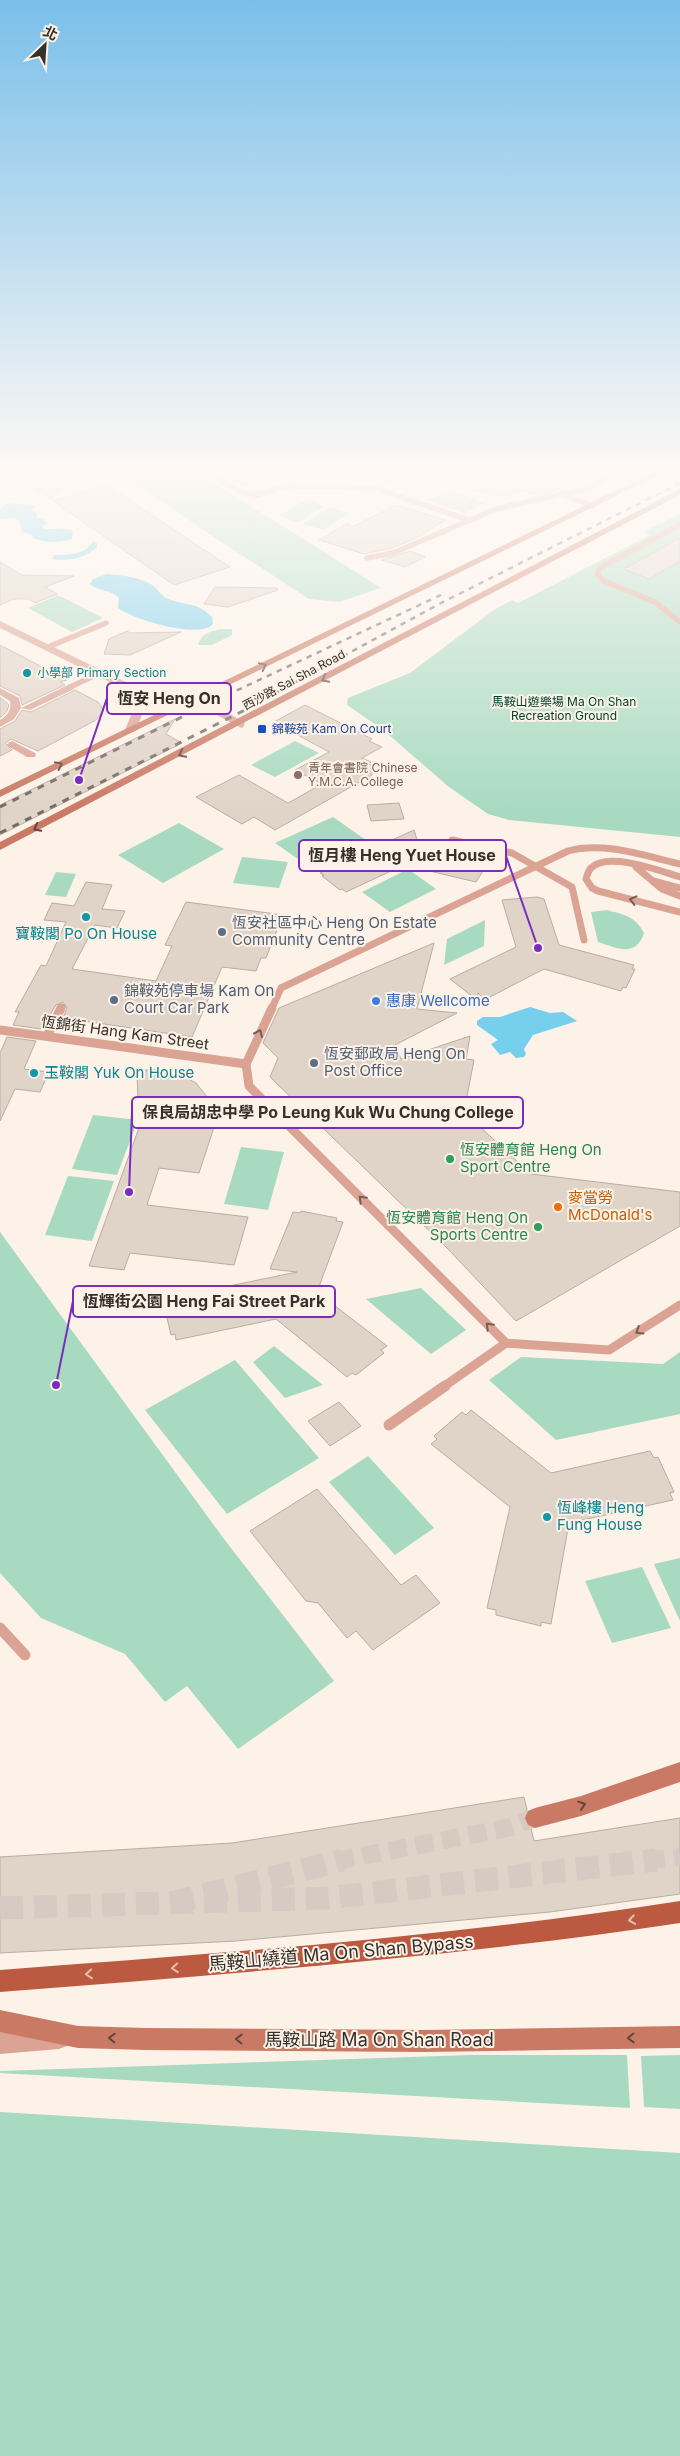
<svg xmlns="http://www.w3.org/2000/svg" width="680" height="2456" viewBox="0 0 680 2456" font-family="Inter,'Noto Sans TC',sans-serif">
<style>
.green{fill:#a8dac1}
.water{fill:#76cfec}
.building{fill:#e0d3c7;stroke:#b9ada1}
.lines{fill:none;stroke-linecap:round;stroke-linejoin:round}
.secondary-tunnel-far1{stroke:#d5cbc2;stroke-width:18;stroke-dasharray:18 9;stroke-linecap:butt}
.secondary-tunnel{stroke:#d5cbc2;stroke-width:23;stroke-dasharray:23 11;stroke-linecap:butt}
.primary-tunnel-far1{stroke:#d5cbc2;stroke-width:18;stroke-dasharray:18 9;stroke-linecap:butt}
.primary-tunnel{stroke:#d5cbc2;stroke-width:23;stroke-dasharray:23 11;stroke-linecap:butt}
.lane-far3{stroke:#dba394;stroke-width:5.5}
.lane-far2{stroke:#dba394;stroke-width:7}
.lane-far1{stroke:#dba394;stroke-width:9}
.lane{stroke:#dba394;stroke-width:11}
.street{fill:#dba394;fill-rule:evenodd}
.secondary{fill:#ca7a64;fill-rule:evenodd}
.primary{fill:#bb5a40;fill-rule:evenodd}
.rail-far1{stroke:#736c66;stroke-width:2.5;stroke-dasharray:5.5 5.5;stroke-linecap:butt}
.rail{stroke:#736c66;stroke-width:3;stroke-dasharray:7 7;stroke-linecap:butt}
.oneway{stroke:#62463c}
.oneway2{stroke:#775e55}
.oneway3{stroke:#e6bdad}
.culture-dot{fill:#0f9aa8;stroke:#fdf2e8;stroke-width:2}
.transit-dot{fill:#1a4fb4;stroke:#fdf2e8;stroke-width:2}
.education-dot{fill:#8d6e63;stroke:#fdf2e8;stroke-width:2}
.service-dot{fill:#5c6f8a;stroke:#fdf2e8;stroke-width:2}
.shop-dot{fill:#3f7fe0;stroke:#fdf2e8;stroke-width:2}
.leisure-dot{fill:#2e9e5b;stroke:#fdf2e8;stroke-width:2}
.food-dot{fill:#e8710a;stroke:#fdf2e8;stroke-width:2}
.labels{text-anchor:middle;stroke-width:4;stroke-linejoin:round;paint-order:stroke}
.far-culture-label{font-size:12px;fill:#0d838f;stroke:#fdf2e8;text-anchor:start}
.far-street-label{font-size:12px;fill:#35302b;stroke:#fdf2e8}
.far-park-label{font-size:12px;fill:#00432c;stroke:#fdf2e8}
.far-transit-label{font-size:12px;fill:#164399;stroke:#fdf2e8;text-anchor:start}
.far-education-label{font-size:12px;fill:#785e54;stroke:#fdf2e8;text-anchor:start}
.service-label{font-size:15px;fill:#4e5e75;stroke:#fdf2e8;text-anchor:start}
.culture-label{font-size:15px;fill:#0d838f;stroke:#fdf2e8;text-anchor:start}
.shop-label{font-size:15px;fill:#366cbe;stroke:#fdf2e8;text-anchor:start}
.street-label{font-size:15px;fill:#35302b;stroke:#fdf2e8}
.leisure-label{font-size:15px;fill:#27864d;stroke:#fdf2e8;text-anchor:start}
.food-label{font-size:15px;fill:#c56008;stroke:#fdf2e8;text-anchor:start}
.near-street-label{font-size:18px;fill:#35302b;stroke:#fdf2e8}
.leader{fill:none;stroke:#7b2cbf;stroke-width:2}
.callout-dot{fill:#7b2cbf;stroke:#fdf2e8;stroke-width:2}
.callout{fill:#fdf2e8;stroke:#7b2cbf;stroke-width:2}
.callout-label{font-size:16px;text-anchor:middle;font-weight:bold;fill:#35302b}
</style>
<rect width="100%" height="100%" fill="#fdf2e8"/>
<g class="green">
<polygon points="112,469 192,469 381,588 339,602 309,599 208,533 210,529 207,532"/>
<polygon points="449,490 485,503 464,513 428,500"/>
<polygon points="306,500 325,506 298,522 278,516"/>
<polygon points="330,507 350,513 323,530 303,524"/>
<polygon points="680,514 680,837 509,820 488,814 449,787 382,729 347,705 348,698 410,673 494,610 512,600 518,603 650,535 643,532"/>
<polygon points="58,595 103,618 72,632 28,608"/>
<path d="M 221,629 L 232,629 L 232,635 L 212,645 L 198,645 C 202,633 209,632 221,629 Z"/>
<polygon points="295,741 319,753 275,777 251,765"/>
<polygon points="333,817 366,840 308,866 275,843"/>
<polygon points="179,823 224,849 163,883 118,855"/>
<polygon points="242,857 288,862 279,888 233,883"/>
<polygon points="408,869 436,889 390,912 362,892"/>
<polygon points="56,872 76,874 66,897 45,895"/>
<path d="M 607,910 C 625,915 635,916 644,933 C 636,958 617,948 598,942 L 591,912 Z"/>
<polygon points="485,920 484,946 444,965 447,939"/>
<polygon points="93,1115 138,1120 117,1175 72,1169"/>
<polygon points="241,1147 284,1152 268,1210 224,1204"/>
<polygon points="68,1176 114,1181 92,1241 45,1235"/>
<polygon points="0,1232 224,1539 334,1681 238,1749 187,1686 165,1702 125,1654 41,1618 0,1573"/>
<polygon points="421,1288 466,1330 431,1354 366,1299"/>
<polygon points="274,1346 323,1385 285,1398 253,1362"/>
<polygon points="680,1352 680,1414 556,1440 489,1380 521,1357 663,1364"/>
<polygon points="235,1360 319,1458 227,1514 145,1410"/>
<polygon points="368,1456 434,1528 395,1555 329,1482"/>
<polygon points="680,1558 680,1621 654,1564"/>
<polygon points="642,1567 671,1628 612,1643 585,1581"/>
<polygon points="471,2055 627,2055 630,2108 0,2073 0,2071"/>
<polygon points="680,2055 680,2109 644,2107 641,2056"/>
<polygon points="0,2112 680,2153 680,2456 0,2456"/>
</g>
<g class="water">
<path d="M 7,503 L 36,506 L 31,510 L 36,513 L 37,518 L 42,519 L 48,524 L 42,526 L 43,529 C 54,530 62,526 73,531 L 72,539 C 58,543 47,543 33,538 L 33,535 L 22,532 L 19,521 L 14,518 L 0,519 L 0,509 Z"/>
<path d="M 93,541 L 97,543 L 97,547 C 85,559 68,561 52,559 L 54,555 C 68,555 86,555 93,541 Z"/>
<path d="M 107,574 C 121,575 140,577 152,585 C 158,589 160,594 166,598 C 183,606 197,601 212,617 L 213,624 C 200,640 132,619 118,608 L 119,598 C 111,589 99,592 90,584 L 93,579 Z"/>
<polygon points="530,1007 550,1013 563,1012 577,1021 533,1035 524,1049 526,1054 524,1057 516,1058 510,1052 500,1055 491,1044 498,1040 477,1025 477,1021 483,1017 500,1017"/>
</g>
<g class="building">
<polygon points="7,469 82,469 51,499"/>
<polygon points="246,469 276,469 255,487 231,481"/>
<polygon points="364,469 417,469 399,488"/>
<polygon points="452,469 595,469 552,492 537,495 521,490 510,495 497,496 472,490"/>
<polygon points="106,485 158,519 230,567 174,585 53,501"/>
<polygon points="396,505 445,520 417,538 392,548 364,554 319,540 348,523 352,527"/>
<polygon points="680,538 680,561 649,579 624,569"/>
<polygon points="410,551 425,557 405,567 382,560"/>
<polygon points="0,562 22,575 74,576 45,587 57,594 35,603 29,599 14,599 0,605"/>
<polygon points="215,587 277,588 278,590 228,607 204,604"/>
<polygon points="127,631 130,633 181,632 130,655 104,654 109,639"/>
<polygon points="0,645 67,680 60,682 65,685 22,705 20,696 0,686"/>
<polygon points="75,690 98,702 104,710 96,720 38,751 11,739 5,743 12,750 0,756 0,729 15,721 22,710 31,712"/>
<polygon points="0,697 9,705 7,711 0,718"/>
<polygon points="305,705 372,739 369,741 382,747 362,758 371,762 369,764 372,766 372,775 275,830 254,817 242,824 196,797 239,775 288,803 322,784 295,770 329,752 274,722"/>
<polygon points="175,719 166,734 182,743 0,835 0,805"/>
<polygon points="399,803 404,819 371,821 367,805"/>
<polygon points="414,830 418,843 490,860 476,882 404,865 346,892 342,889 340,890 322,876 324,875 320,873"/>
<polygon points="86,882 112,885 102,909 125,911 117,928 95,925 72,969 156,981 172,946 165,945 186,902 283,915 266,958 261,958 256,971 222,967 192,1037 63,1018 67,1008 63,1002 56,1005 41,1029 13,1025 19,1012 15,1012 41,965 46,966 66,922 44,920 52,903 74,906"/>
<polygon points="537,897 544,899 559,945 634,965 632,969 635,969 626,988 623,987 621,991 544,969 484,1000 478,993 477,1000 450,979 516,947 502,900"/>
<polygon points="434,943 417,1009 457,1013 395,1045 401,1059 470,1036 466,1059 474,1060 464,1112 531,1174 680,1192 680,1226 516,1321 447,1248 270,1077 278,1058 263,1043 279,1008"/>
<polygon points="7,1037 36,1041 24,1069 49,1072 40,1092 15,1089 0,1121 0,1053"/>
<polygon points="158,1069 175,1072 196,1083 219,1112 199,1173 159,1168 147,1205 248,1217 234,1265 130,1253 124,1270 89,1266 148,1103 138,1102 137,1071"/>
<polygon points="301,1211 337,1218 336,1221 343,1222 317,1292 387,1346 381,1350 384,1353 356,1375 352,1373 347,1377 276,1319 176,1340 175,1334 171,1335 164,1305 168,1305 166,1299 297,1272 270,1269 293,1212 300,1213"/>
<polygon points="339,1402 361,1426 330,1446 308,1421"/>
<polygon points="471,1410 551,1473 650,1451 654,1458 658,1457 674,1492 670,1493 673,1500 569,1523 551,1624 541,1622 541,1626 496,1615 496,1610 487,1608 510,1507 431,1444 437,1439 434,1436 462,1412 466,1415"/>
<polygon points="317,1489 401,1585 416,1575 440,1603 373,1650 356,1631 347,1638 318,1603 306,1601 250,1531"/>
<polygon points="524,1797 527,1810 523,1819 526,1826 531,1828 534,1841 680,1818 680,1894 550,1912 236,1941 0,1953 0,1857 232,1843"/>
</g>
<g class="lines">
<polyline class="secondary-tunnel-far1" points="336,1861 507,1828 535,1818"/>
<polyline class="secondary-tunnel" points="171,1903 342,1860"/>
<polyline class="primary-tunnel-far1" points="647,1861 680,1857"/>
<polyline class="primary-tunnel" points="0,1908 328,1898 656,1860"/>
<g class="lane-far3">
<polyline points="221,469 217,478 238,491 256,495 287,486 374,488 469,520"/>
<polyline points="563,495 593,506"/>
<polyline points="680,525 605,565 599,569 598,575 604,581 655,602 680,622"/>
<polyline points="367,558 393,553 496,509 586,489 622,469"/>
<polyline points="48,647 106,623"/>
<polyline points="70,687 100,673"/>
<polyline points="194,699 213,709"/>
</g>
<g class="lane-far2">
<polyline points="211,708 241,724"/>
<polyline points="452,840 512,853 572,887 584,940"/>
<polyline points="636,867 662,889 680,896"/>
<path d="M 680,877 C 660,871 608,851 591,868 C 588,871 587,876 586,879 L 592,888 L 598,891 L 680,912"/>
<polyline points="653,881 680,888"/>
<polyline points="61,1010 62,1007"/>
<path d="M 271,1010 L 281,988 L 568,851 C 603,841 645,856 680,864"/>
</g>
<g class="lane-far1">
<polyline points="272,1008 246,1064 249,1086 506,1343 609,1350 680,1305"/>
<polyline points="0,1030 246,1064"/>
<polyline points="47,1036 61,1008"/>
<polyline points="443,1387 506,1343"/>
</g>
<g class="lane">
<polyline points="389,1425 445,1386"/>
<polyline points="0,1628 25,1655"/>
</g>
<g class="street">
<path d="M 0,621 L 134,686 L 169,690 L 219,684 L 224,687 L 219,690 L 169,696 L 139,693 C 146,707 142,719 134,732 L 126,732 L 125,730 L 133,710 L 128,691 L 0,628 Z"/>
<path d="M 70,684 L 74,685 L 74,689 L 30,710 L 21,708 L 14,719 L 0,727 L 0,720 C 7,715 12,711 10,701 L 0,695 L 0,688 L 19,698 L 21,708 Z"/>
<polygon points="12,741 35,753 36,755 35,757 27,757 8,746 7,744"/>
<polygon points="59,2027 67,2030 70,2038 67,2046 59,2049 0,2054 0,2032"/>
</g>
<g class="secondary">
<polygon points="660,469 671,469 0,797 0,790"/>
<polygon points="680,489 680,495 0,850 0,842"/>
<polygon points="680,1762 680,1782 581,1816 535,1828 528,1825 525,1818 528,1811 535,1808 581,1796"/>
<polygon points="0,2010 78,2026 146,2028 424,2030 680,2026 680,2048 424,2052 146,2050 78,2048 0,2032"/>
</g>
<path class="primary" d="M 680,1901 L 680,1923 C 454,1957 227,1974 0,1992 L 0,1970 C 227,1953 454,1936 680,1901 Z"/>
<g class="rail-far1">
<polyline points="197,709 443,594"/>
<polyline points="246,709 441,603 680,483"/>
</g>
<g class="rail">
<polyline points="0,807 200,708"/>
<polyline points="0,833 249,708"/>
</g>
</g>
<defs><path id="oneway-chevron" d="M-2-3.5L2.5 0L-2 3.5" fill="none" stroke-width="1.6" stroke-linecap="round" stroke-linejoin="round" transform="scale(1.25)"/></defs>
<g class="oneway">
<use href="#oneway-chevron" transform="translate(263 666) rotate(-26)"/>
<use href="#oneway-chevron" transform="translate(325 679) rotate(152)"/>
<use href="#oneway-chevron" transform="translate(182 754) rotate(153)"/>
<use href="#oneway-chevron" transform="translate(59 765) rotate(-26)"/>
<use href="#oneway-chevron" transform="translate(37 828) rotate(153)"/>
<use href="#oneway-chevron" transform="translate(582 1805) rotate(-18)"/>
<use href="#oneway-chevron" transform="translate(112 2038) rotate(-178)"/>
<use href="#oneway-chevron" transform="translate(631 2038) rotate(179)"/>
<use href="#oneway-chevron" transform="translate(239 2039) rotate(-179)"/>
</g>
<g class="oneway2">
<use href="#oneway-chevron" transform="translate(633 900) rotate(-166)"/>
<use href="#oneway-chevron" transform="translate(259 1033) rotate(-66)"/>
<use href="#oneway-chevron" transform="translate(362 1199) rotate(-135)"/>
<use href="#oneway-chevron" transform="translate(489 1326) rotate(-135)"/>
<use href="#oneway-chevron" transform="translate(639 1331) rotate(148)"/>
</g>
<g class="oneway3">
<use href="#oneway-chevron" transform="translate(632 1920) rotate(171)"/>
<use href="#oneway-chevron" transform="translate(175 1968) rotate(176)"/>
<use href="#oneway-chevron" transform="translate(89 1974) rotate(175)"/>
</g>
<linearGradient id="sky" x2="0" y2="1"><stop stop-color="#7abfea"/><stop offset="0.58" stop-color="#fef9f5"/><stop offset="1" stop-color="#fef9f5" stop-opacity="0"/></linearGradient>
<rect width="680" height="813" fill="url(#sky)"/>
<g class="culture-dot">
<circle cx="27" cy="673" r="5"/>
<circle cx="86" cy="917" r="5"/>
<circle cx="34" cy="1073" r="5"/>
<circle cx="547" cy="1517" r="5"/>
</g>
<rect class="transit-dot" x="257" y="724" width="10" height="10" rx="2.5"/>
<circle class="education-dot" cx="298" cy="775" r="5"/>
<g class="service-dot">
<circle cx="222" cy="932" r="5"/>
<circle cx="114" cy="1000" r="5"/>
<circle cx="314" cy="1063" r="5"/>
</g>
<circle class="shop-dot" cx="376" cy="1001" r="5"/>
<g class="leisure-dot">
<circle cx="450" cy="1159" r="5"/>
<circle cx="538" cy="1227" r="5"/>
</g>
<circle class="food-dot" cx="558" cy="1207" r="5"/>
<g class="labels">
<g class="far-culture-label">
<text x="37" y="677">小學部 Primary Section</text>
</g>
<g class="far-street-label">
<text transform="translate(294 680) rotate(-28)" y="4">西沙路 Sai Sha Road</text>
</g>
<g class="far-park-label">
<text x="564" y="706">馬鞍山遊樂場 Ma On Shan<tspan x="564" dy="14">Recreation Ground</tspan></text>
</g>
<g class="far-transit-label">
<text x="272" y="733">錦鞍苑 Kam On Court</text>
</g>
<g class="far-education-label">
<text x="308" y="772">青年會書院 Chinese<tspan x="308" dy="14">Y.M.C.A. College</tspan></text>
</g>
<g class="service-label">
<text x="232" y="928">恆安社區中心 Heng On Estate<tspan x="232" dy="17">Community Centre</tspan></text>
<text x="124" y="996">錦鞍苑停車場 Kam On<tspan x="124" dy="17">Court Car Park</tspan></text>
<text x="324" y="1059">恆安郵政局 Heng On<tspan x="324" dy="17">Post Office</tspan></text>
</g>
<g class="culture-label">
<text x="86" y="939" text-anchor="middle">寶鞍閣 Po On House</text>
<text x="44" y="1078">玉鞍閣 Yuk On House</text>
<text x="557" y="1513">恆峰樓 Heng<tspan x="557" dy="17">Fung House</tspan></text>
</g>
<g class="shop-label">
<text x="386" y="1006">惠康 Wellcome</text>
</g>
<g class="street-label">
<text transform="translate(125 1033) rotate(8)" y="5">恆錦街 Hang Kam Street</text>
</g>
<g class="leisure-label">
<text x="460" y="1155">恆安體育館 Heng On<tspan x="460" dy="17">Sport Centre</tspan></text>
<text x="528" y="1223" text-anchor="end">恆安體育館 Heng On<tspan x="528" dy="17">Sports Centre</tspan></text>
</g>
<g class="food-label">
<text x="568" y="1203">麥當勞<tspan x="568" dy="17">McDonald's</tspan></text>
</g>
<g class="near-street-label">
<text transform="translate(341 1953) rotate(-5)" y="6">馬鞍山繞道 Ma On Shan Bypass</text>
<text x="379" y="2046">馬鞍山路 Ma On Shan Road</text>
</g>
</g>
<path class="leader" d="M79 780L107 698M538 948L506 856M129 1192L132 1112M56 1385L73 1301"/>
<g class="callout-dot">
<circle cx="79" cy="780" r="5"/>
<circle cx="538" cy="948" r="5"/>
<circle cx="129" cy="1192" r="5"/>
<circle cx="56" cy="1385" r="5"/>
</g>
<g class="callout">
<rect x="107" y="683" width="124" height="31" rx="5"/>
<rect x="299" y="840" width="207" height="31" rx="5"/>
<rect x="132" y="1097" width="391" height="31" rx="5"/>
<rect x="73" y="1286" width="262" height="31" rx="5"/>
</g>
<g class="callout-label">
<text x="169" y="704">恆安 Heng On</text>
<text x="402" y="861">恆月樓 Heng Yuet House</text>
<text x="328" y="1118">保良局胡忠中學 Po Leung Kuk Wu Chung College</text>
<text x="204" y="1307">恆輝街公園 Heng Fai Street Park</text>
</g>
<g transform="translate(45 45) rotate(25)" stroke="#fdf2e8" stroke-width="4" paint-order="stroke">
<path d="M0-4L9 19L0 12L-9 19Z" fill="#35302b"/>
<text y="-8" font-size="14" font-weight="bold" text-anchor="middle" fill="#35302b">北</text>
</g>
</svg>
